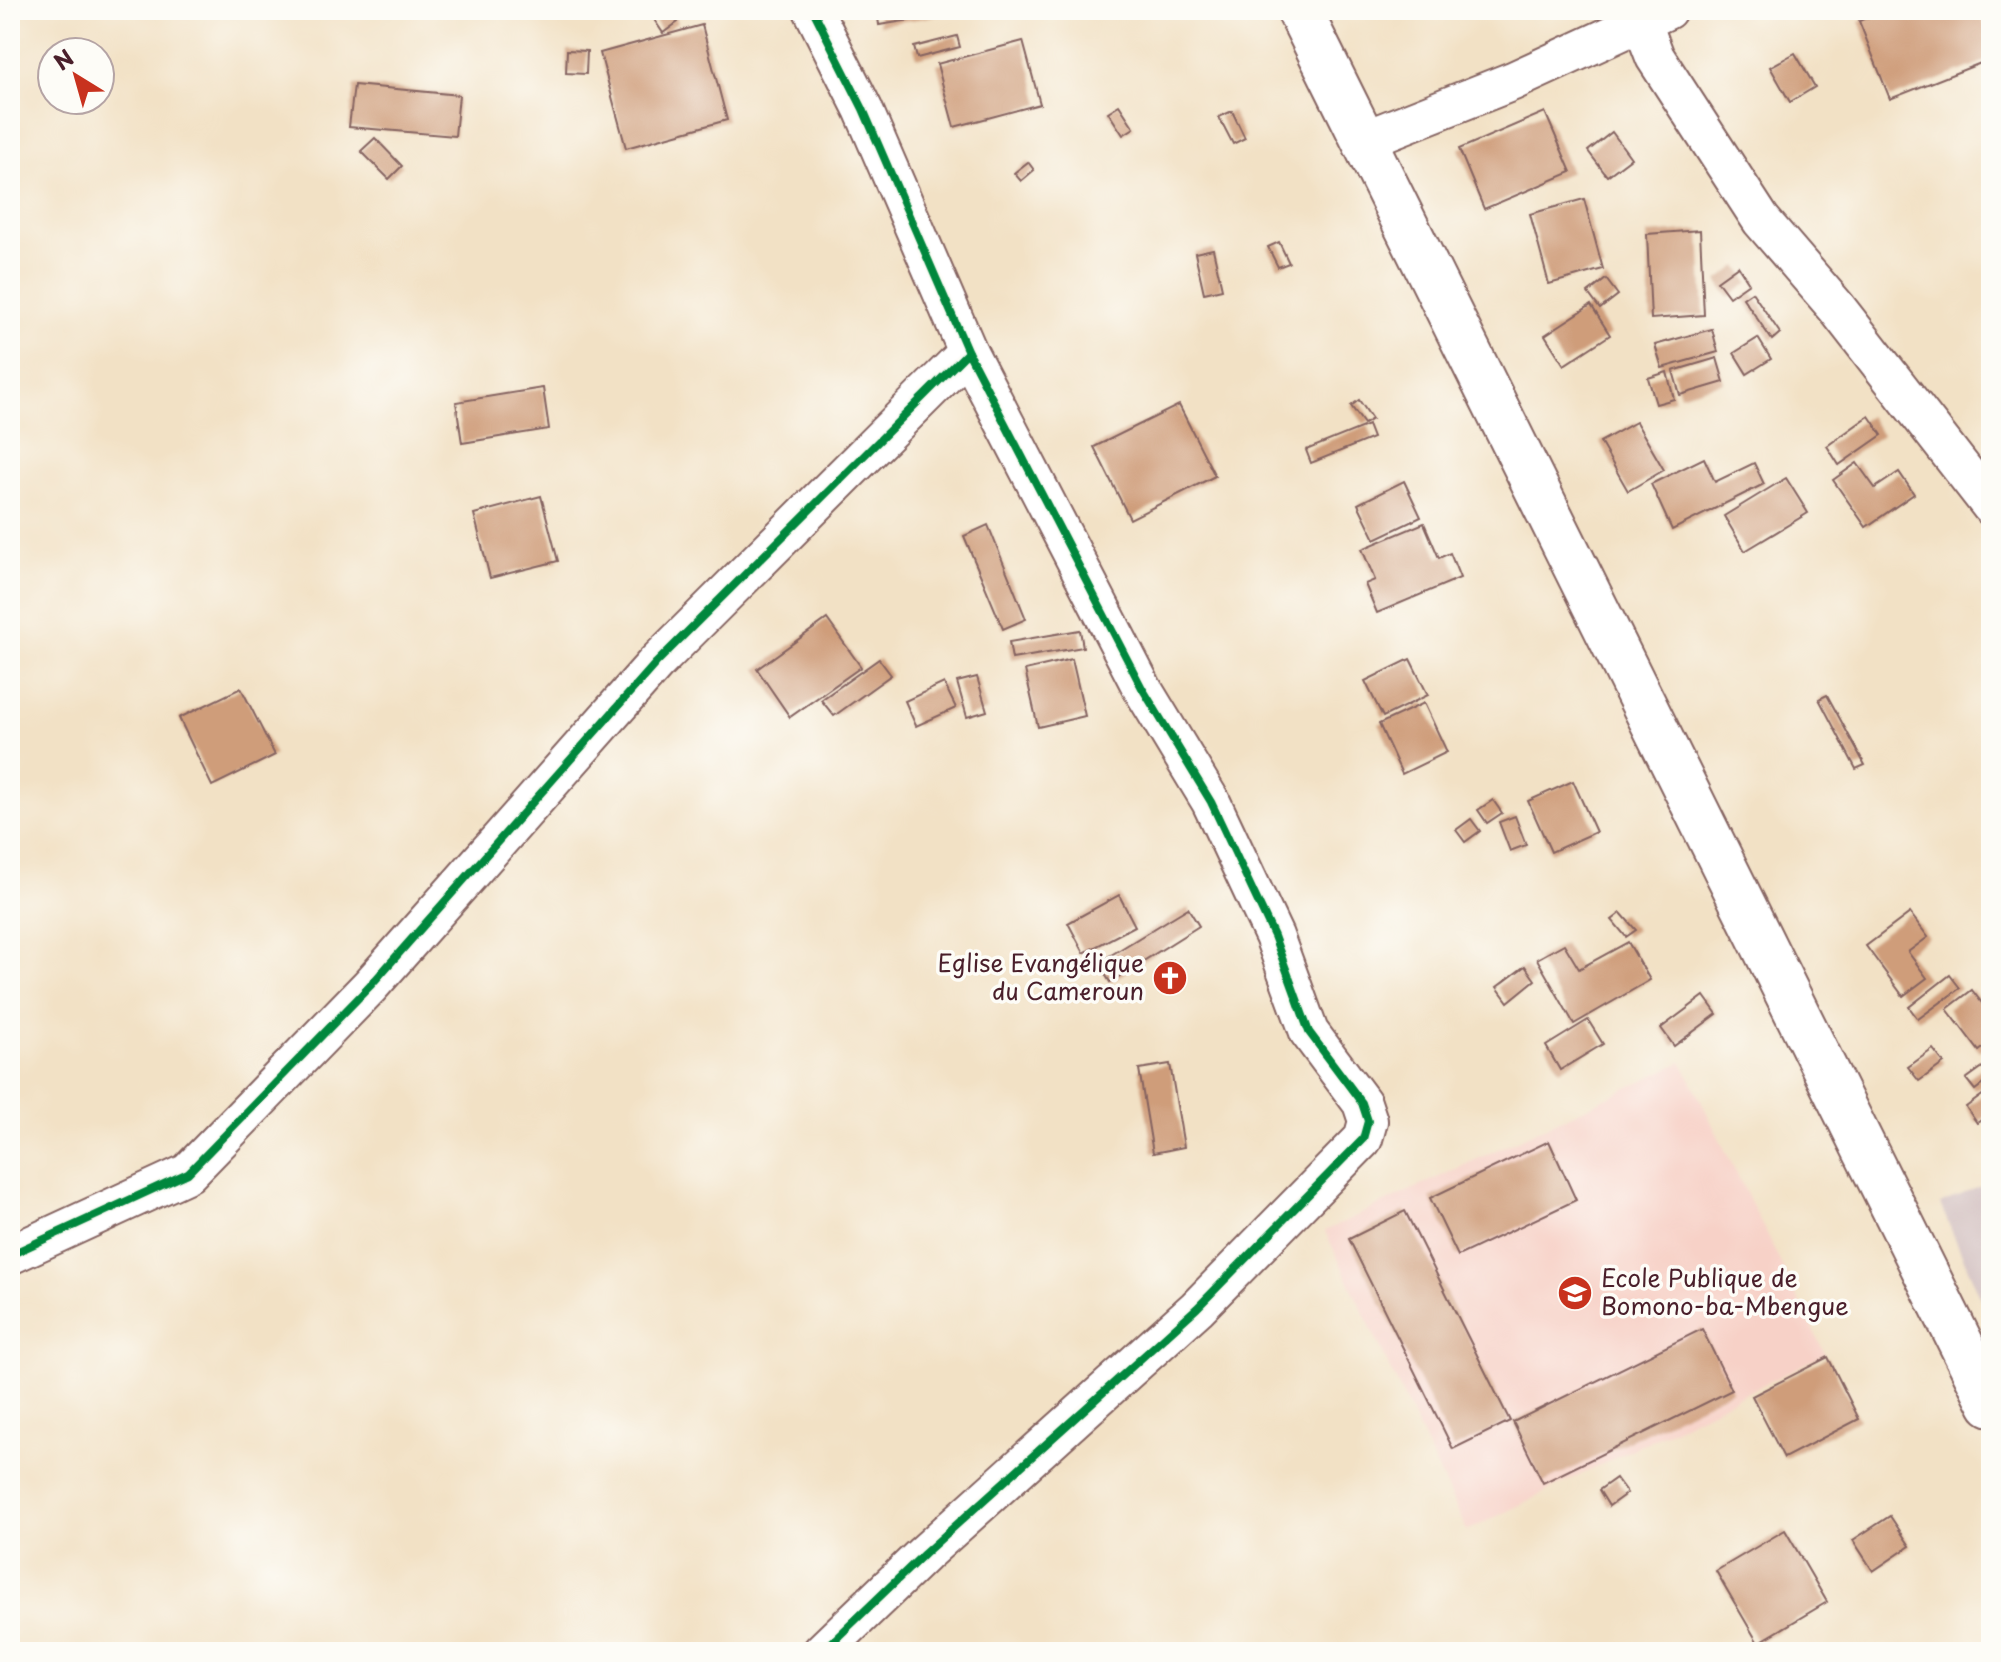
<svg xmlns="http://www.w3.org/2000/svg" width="2001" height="1662" viewBox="0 0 2001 1662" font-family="'Playpen Sans',sans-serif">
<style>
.built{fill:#f7d1c7}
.industrial{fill:#d2bfc0}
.building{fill:#cf9d7a}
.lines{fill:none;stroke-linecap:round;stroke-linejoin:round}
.street-casing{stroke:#856361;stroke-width:42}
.highway-casing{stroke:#856361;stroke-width:48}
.street{stroke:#fff;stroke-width:38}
.highway{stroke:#fff;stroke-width:44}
.cycleway-casing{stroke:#fdfcf7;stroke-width:13}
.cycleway{stroke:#00873e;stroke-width:8}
.labels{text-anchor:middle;stroke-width:7;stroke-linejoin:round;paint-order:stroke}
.poi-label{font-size:24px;fill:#4a1f2b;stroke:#fdfcf7;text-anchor:end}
</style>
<rect width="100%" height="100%" fill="#fdfcf7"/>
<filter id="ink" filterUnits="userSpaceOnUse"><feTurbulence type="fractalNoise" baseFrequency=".0125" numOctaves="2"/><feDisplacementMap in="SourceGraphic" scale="16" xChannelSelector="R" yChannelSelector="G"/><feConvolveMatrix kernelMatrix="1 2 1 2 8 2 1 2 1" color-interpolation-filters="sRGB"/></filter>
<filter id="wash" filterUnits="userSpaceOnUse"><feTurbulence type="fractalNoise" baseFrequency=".006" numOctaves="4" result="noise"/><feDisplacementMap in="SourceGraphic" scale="32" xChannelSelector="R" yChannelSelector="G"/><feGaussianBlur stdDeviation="1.8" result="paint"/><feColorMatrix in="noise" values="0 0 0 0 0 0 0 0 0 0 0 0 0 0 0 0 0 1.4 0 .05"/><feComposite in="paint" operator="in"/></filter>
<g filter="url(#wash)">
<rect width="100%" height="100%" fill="#f2e1c5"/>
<polygon class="built" points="1682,1062 1825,1354 1467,1531 1325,1231"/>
<polygon class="industrial" points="1991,1182 1991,1321 1940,1204"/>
<g id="blocks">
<g class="building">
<polygon points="877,10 941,10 942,15 879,25"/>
<polygon points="1885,10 1979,10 1991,41 1991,59 1890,99 1859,21"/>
<polygon points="670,11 678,22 663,33 655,21"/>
<polygon points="702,25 727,120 626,148 600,53"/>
<polygon points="957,36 960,47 917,58 914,47"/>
<polygon points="1023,41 1040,104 954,127 937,64"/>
<polygon points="567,50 587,51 586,74 566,73"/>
<polygon points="1795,53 1815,87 1790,102 1770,67"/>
<polygon points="354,85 459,95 455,136 349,127"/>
<polygon points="1119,105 1134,128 1123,135 1108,112"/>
<polygon points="1232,111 1245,138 1233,144 1219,117"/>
<polygon points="1545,112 1571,172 1484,209 1459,149"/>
<polygon points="1612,132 1631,158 1607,176 1588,151"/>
<polygon points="375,138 402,166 389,179 361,151"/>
<polygon points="1028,162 1034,170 1021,181 1014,173"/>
<polygon points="1584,199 1603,269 1549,284 1530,214"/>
<polygon points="1700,230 1704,315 1651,319 1647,234"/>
<polygon points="1279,242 1289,263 1278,267 1268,247"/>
<polygon points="1213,249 1222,289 1204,293 1195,253"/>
<polygon points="1738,266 1749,283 1729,297 1717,281"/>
<polygon points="1606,279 1618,295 1600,309 1588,293"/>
<polygon points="1752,292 1780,333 1772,340 1743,298"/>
<polygon points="1591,305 1610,335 1564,365 1545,335"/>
<polygon points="1712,329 1718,352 1662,368 1655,345"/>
<polygon points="1758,338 1771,359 1747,374 1734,353"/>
<polygon points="1717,358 1724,382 1680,395 1673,371"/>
<polygon points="1667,372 1674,399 1656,404 1648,378"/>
<polygon points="543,388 549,429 462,443 456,402"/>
<polygon points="1359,400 1372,419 1364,424 1351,406"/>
<polygon points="1179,405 1215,476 1130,519 1094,447"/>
<polygon points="1869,416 1882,435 1839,465 1827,446"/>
<polygon points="1636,422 1664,470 1628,491 1600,442"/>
<polygon points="1368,425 1373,438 1311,463 1306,450"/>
<polygon points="1704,458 1715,482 1754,463 1764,484 1672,530 1651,484"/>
<polygon points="1857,463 1875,488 1899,472 1914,494 1866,527 1833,480"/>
<polygon points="1786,478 1808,513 1745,551 1724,516"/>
<polygon points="1404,481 1421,517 1375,539 1358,504"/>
<polygon points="541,496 558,561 490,578 474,514"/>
<polygon points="1424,523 1439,558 1450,553 1460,578 1377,613 1365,584 1375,580 1362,549"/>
<polygon points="988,525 1026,619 1003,629 964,536"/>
<polygon points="827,619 861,667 790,717 757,669"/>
<polygon points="1080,630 1083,647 1012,659 1009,642"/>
<polygon points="879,659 891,675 834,716 821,700"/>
<polygon points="1072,659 1085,716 1038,727 1025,670"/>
<polygon points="1410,659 1428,695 1383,717 1365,681"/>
<polygon points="977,677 987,711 967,717 957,682"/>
<polygon points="944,683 956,708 916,726 905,701"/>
<polygon points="241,688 275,755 212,786 179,718"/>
<polygon points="1827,695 1865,765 1856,769 1819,699"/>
<polygon points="1424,703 1447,752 1402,774 1379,724"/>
<polygon points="1573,781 1596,832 1551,852 1528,801"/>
<polygon points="1493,800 1502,813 1487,823 1478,810"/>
<polygon points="1515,816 1526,845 1510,851 1499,822"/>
<polygon points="1471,819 1480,831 1465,842 1456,830"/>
<polygon points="1119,895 1135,926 1084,953 1068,923"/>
<polygon points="1188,908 1199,926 1110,982 1098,963"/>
<polygon points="1621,913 1636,930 1626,937 1612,920"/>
<polygon points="1910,913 1928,937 1908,952 1927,978 1903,996 1866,946"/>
<polygon points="1628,942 1650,980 1574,1024 1537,959 1564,944 1579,969"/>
<polygon points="1525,966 1535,980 1508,1002 1497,987"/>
<polygon points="1950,975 1960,988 1918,1019 1909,1007"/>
<polygon points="1972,990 1991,1015 1991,1042 1979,1051 1947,1009"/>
<polygon points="1704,996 1717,1014 1674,1046 1661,1028"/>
<polygon points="1588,1020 1603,1044 1560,1070 1546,1046"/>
<polygon points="1933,1049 1944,1063 1919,1081 1908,1067"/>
<polygon points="1991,1061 1991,1078 1975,1090 1966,1079"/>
<polygon points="1170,1064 1184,1147 1153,1153 1139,1069"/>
<polygon points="1988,1091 1991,1096 1991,1113 1977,1123 1966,1107"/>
<polygon points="1549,1141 1576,1200 1458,1256 1430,1198"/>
<polygon points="1405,1211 1510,1421 1453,1449 1349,1239"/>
<polygon points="1702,1329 1732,1390 1543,1483 1513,1422"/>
<polygon points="1828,1357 1859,1419 1784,1458 1752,1396"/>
<polygon points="1616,1478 1627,1493 1609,1506 1599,1490"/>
<polygon points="1890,1516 1910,1546 1873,1571 1853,1540"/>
<polygon points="1785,1530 1827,1602 1758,1643 1716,1571"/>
</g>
</g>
</g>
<g filter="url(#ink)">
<use href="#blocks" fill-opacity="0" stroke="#856361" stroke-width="2"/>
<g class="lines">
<g class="street-casing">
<g id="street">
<polyline points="813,10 863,109 968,352 1142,688 1211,802 1274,936 1309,1032 1362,1103 1368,1121 1363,1139 1197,1308 924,1554 822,1652"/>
<polyline points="1637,10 1655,57 1761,220 1836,307 1991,506"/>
<polyline points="1364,140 1513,81 1667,10"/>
<polyline points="10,1255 188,1173 370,986 656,663 968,352"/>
</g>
</g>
<g class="highway-casing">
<polyline id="highway" points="1299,10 1991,1404"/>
</g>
<use href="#street" class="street"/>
<use href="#highway" class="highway"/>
<g class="cycleway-casing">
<g id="cycleway">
<polyline points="813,10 863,109 968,352 1142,688 1211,802 1274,936 1309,1032 1362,1103 1368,1121 1363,1139 1197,1308 924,1554 822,1652"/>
<polyline points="10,1255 188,1173 370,986 656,663 968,352"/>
</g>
</g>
<use href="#cycleway" class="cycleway"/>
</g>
</g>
<defs>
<g id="church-disc" transform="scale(1.8)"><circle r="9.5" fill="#c8321e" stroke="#fdfcf7"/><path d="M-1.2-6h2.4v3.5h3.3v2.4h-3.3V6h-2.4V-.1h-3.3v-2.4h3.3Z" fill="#fff"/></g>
<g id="school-disc" transform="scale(1.8)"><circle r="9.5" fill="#c8321e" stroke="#fdfcf7"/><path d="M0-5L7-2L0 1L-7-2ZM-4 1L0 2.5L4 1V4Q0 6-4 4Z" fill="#fff"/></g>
</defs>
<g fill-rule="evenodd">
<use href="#church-disc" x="1170" y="978"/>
<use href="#school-disc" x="1575" y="1293"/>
</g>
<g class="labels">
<g class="poi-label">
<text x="1144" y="972">Eglise Evangélique<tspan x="1144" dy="28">du Cameroun</tspan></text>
<text x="1601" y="1287" text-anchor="start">Ecole Publique de<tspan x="1601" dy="28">Bomono-ba-Mbengue</tspan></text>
</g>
</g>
<rect width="2001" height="1662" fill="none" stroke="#fdfcf7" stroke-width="40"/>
<g transform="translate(76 76) rotate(323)"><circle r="38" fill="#fdfcf7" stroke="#b5a4a5" stroke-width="2"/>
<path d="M0-6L14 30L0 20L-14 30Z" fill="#c8321e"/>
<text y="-12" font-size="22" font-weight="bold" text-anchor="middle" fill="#4a1f2b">N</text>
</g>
</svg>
